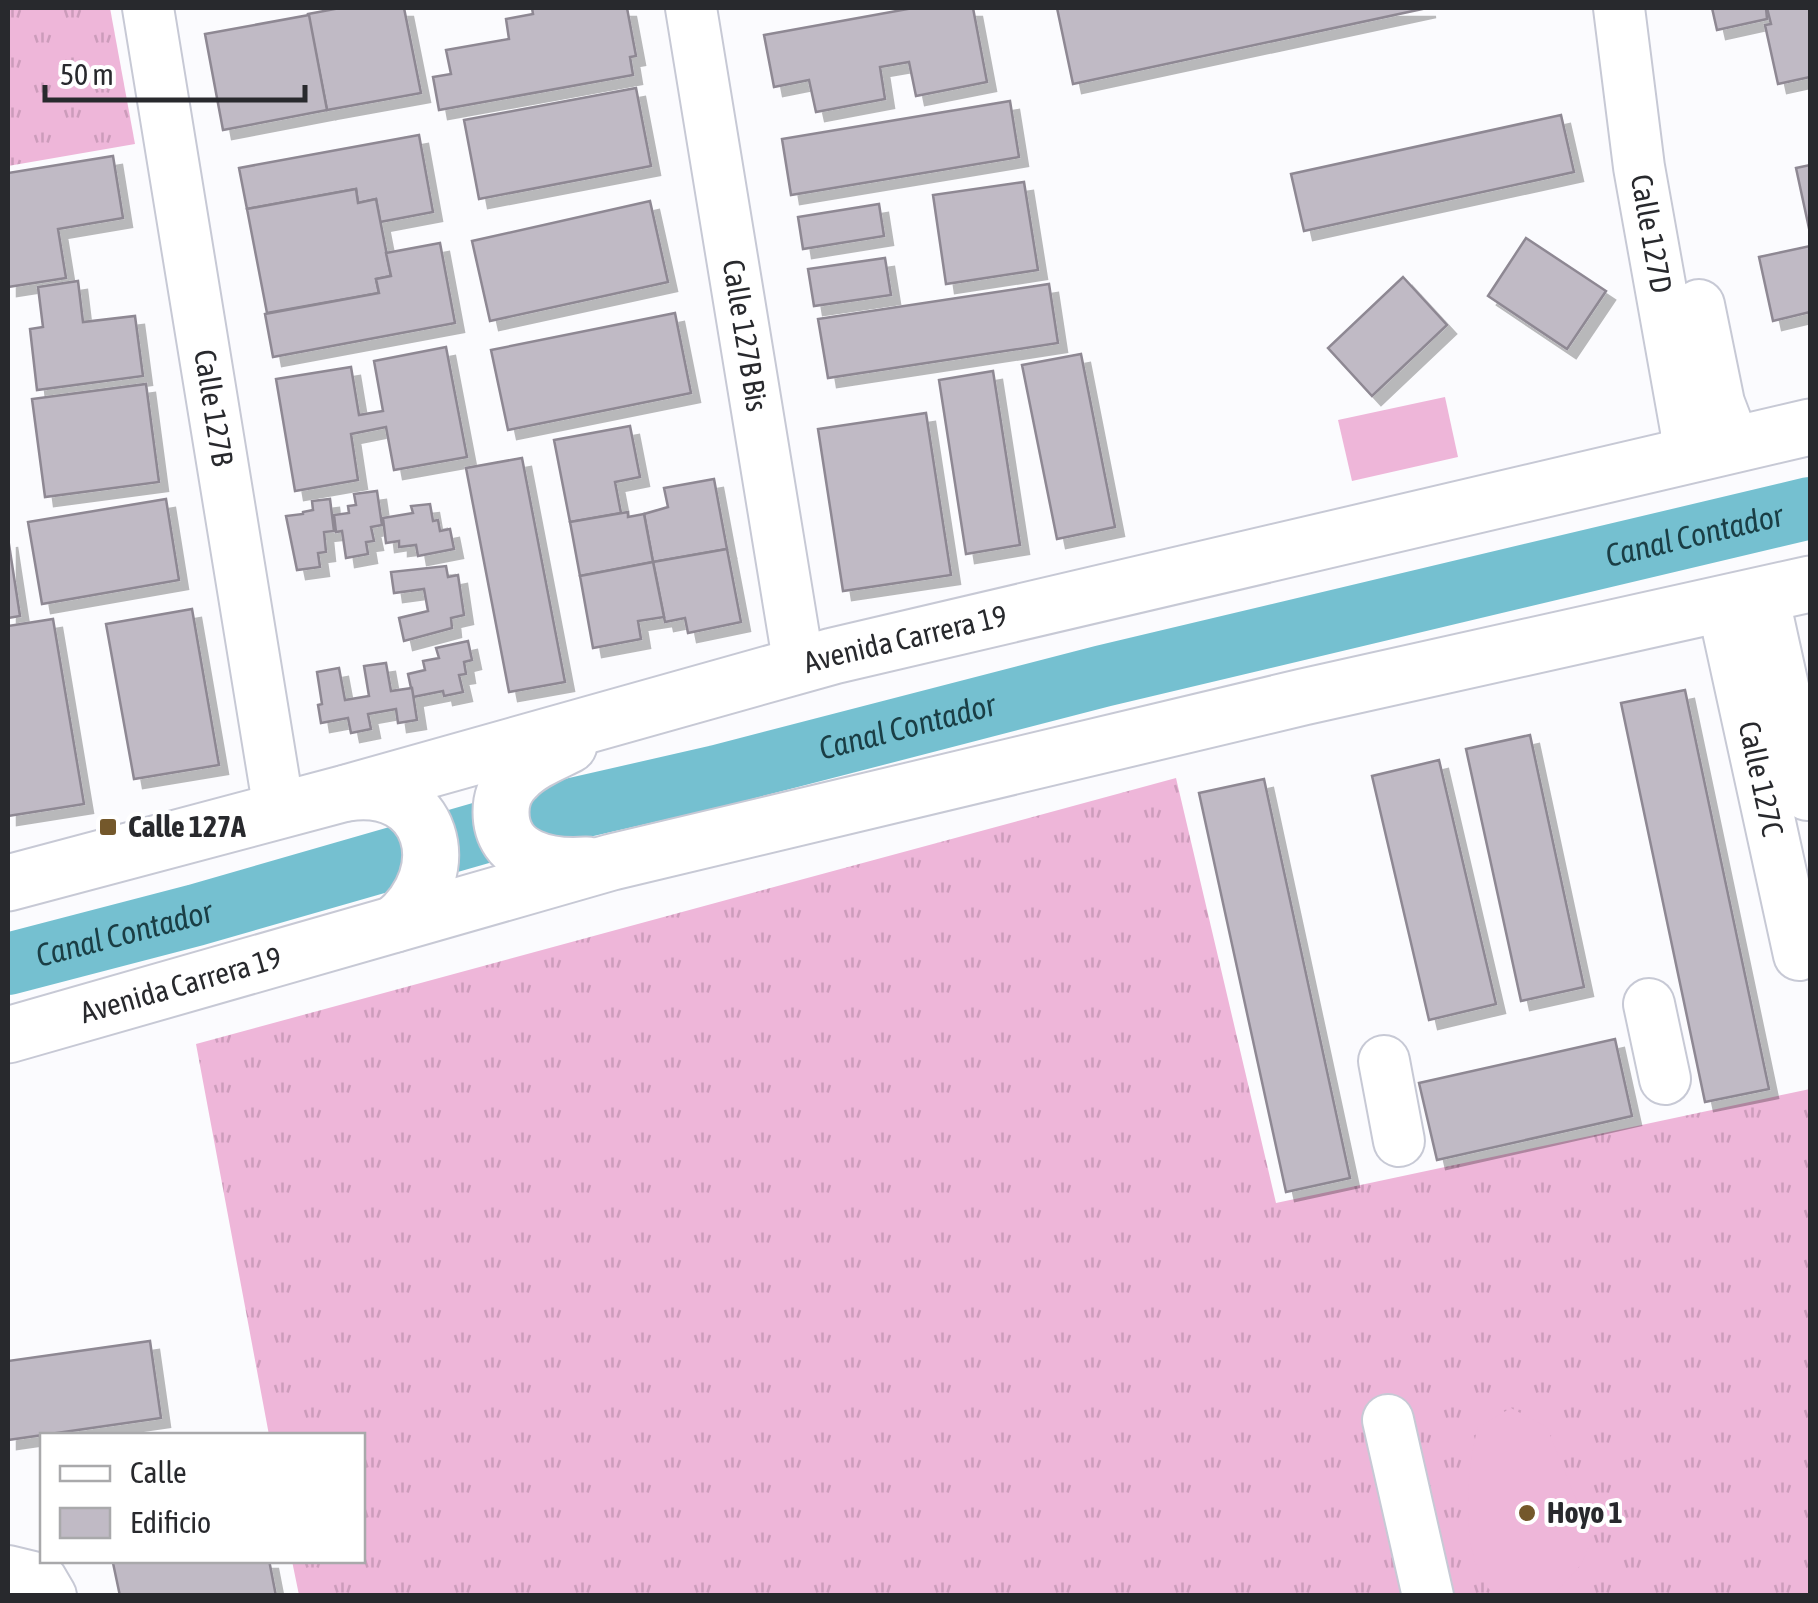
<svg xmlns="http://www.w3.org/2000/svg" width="1818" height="1603" viewBox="0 0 1818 1603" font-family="'Asap Condensed',sans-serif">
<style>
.grass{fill:url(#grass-tufts)}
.pitch{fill:#eeb6d9}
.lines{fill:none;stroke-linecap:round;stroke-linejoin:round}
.river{stroke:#75c0d0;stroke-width:62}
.building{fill:#c0bac5;stroke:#8e8893;stroke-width:2.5;filter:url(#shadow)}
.minor-casing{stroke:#c7c9d5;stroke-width:54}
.major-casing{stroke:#c7c9d5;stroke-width:59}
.minor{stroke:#fff;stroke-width:50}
.major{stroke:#fff;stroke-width:55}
.poi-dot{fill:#74582b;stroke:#fff;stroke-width:4}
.labels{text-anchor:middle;stroke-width:8;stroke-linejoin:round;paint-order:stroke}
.street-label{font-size:30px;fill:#28292d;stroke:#fff}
.poi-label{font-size:30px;font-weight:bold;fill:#28292d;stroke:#fff;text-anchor:start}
.water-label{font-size:32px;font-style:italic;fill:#1a3e45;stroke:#fff}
</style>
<defs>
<pattern id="grass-tufts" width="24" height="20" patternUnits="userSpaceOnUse" patternTransform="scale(2.5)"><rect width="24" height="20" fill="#eeb6d9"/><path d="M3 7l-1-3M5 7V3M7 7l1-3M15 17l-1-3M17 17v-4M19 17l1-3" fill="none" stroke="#cc9cbb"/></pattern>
<filter id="shadow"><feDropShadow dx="9" dy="9" stdDeviation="0" flood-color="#0004"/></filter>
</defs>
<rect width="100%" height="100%" fill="#fbfbfe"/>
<g class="grass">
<polygon points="8,8 110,8 135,144 8,166"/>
<polygon points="1176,778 1276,1203 1810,1089 1810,1595 299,1595 292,1561 362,1560 362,1436 269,1435 196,1044"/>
</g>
<g class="pitch">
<polygon points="1445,397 1458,457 1352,481 1338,420"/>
<path d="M 1511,1408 L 1547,1427 L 1574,1495 L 1595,1532 L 1581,1565 L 1553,1595 L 1495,1595 C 1458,1564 1466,1469 1478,1427 Z"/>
</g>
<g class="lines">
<path class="river" id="s1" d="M 8,964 L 196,915 L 533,818 L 717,776 L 1103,676 L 1810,508"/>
</g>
<g class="building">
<polygon points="340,8 404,8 421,93 327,110 308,14"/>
<polygon points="532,8 627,8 636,56 630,57 633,75 439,110 433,77 451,74 446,50 509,39 506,19 533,14"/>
<polygon points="913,8 973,8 987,82 916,96 909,62 880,67 885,99 816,112 809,80 774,87 764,35"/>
<polygon points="1057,8 1427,8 1073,84"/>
<polygon points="1712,8 1766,8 1767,19 1717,30"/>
<polygon points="1767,8 1810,8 1810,77 1778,84 1765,25 1771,24"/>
<polygon points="309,15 327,110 223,130 205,34"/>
<polygon points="636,88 651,166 479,199 464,120"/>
<polygon points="1010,101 1019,157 791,195 782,139"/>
<polygon points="1561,115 1574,172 1304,231 1291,174"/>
<polygon points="419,135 433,212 380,222 376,199 358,203 356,189 247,209 239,168"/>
<polygon points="113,156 123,218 58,229 66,278 8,287 8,173"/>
<polygon points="1810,165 1810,233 1796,168"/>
<polygon points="1024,182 1038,270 946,284 933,195"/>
<polygon points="356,189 358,203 376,199 391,276 376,279 379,293 267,313 247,209"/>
<polygon points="650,201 668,282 490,321 472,241"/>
<polygon points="879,204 884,236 803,249 798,217"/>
<polygon points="1526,238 1606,291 1567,349 1488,296"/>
<polygon points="440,243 455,323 273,357 265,314 379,293 376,279 391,276 386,253"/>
<polygon points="1810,246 1810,312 1773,321 1759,257"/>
<polygon points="885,258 891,295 814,306 808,269"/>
<polygon points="1403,277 1447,325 1372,396 1328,348"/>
<polygon points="78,281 83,322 135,316 143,376 37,390 30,329 43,327 38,287"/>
<polygon points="1049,284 1058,343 828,378 818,319"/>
<polygon points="675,313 691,393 508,430 491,350"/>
<polygon points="446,347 467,457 394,470 386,427 351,434 358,480 295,491 276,379 351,367 359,415 383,411 374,361"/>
<polygon points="1081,354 1115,527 1057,539 1022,365"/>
<polygon points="993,371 1020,545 966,554 939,380"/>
<polygon points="146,384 159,482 45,497 32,399"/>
<polygon points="926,413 951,575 843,591 818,429"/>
<polygon points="630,426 640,477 615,482 621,513 570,522 554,440"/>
<polygon points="522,458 565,682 509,692 466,468"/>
<polygon points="714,479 727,549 653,562 644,514 668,507 664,488"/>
<polygon points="377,491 382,525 371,527 374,541 366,542 368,554 346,558 342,531 336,532 334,515 349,513 348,506 356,505 354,494"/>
<polygon points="166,499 179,580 42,604 28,522"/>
<polygon points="330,499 334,531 324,532 326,552 318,553 320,567 297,570 286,516 303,514 303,512 313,510 312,501"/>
<polygon points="430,504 433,521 438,520 440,531 450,529 454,549 418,556 416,545 399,547 399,541 386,543 383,518 413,513 411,506"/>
<polygon points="628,512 628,517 644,514 653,562 580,576 570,522"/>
<polygon points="8,538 20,616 8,618"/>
<polygon points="727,549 741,622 688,633 685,618 665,622 653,562"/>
<polygon points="653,562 664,617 638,621 641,639 593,648 580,576"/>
<polygon points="446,566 448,577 458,575 464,615 451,618 452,628 404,641 399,618 428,611 424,589 394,593 391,572"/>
<polygon points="192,609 219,765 134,779 106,624"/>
<polygon points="53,619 84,804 8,816 8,626"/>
<polygon points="468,641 472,660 464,662 466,674 459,675 463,692 444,696 443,691 413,697 408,674 425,670 423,661 439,658 436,648"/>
<polygon points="386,663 391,691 412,688 417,720 398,723 396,709 368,714 371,729 351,733 348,718 321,723 318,705 322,704 317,672 339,668 345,700 369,696 364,666"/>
<polygon points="1685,690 1769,1089 1705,1102 1621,703"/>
<polygon points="1530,735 1584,987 1521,1001 1466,749"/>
<polygon points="1439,760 1496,1004 1429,1020 1372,776"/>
<polygon points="1264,779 1350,1178 1286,1192 1199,793"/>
<polygon points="1615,1039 1632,1116 1437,1160 1419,1083"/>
<polygon points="150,1341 161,1418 8,1440 8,1361"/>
<polygon points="124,1560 269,1560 276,1596 120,1596 113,1563"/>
</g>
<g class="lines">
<g class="minor-casing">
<g id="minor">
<path id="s2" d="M 148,8 L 279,810"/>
<path id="s3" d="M 691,8 L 799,666"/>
<path id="s4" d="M 1619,8 L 1639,167 L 1686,430 L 1686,456"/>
<polyline points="1699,305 1719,403 1735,445"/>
<polyline points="1763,595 1807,795"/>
<path id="s5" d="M 1722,603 L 1799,955"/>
<polyline points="1649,1004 1665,1079"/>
<polyline points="1384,1061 1399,1141"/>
<polyline points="1388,1420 1428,1596"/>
<polyline points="8,1571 41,1579 51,1596"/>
</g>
</g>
<g class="major-casing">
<g id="major">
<path d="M 569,745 C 551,754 530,762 516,777 C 506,786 501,798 501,812 C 501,859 550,868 587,865"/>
<path d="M 347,793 C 433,780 459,871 395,924"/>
<path id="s6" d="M 8,883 L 346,793 L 833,656 L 1810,427"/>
<path id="s7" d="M 8,1035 L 612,862 L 1303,697 L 1810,584"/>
</g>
</g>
<use href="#minor" class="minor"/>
<use href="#major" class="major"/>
</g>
<g class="poi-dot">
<rect x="98" y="817" width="20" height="20" rx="5"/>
<circle cx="1527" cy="1513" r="10"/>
</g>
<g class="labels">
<g class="street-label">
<text dy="10" stroke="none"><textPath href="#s4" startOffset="228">Calle 127D</textPath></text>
<text dy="10" stroke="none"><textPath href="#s3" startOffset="332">Calle 127B Bis</textPath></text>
<text dy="10" stroke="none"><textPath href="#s2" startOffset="405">Calle 127B</textPath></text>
<text dy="10" stroke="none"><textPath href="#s6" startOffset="930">Avenida Carrera 19</textPath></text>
<text dy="10" stroke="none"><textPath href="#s5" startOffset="180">Calle 127C</textPath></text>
<text dy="10" stroke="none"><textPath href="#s7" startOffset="180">Avenida Carrera 19</textPath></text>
</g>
<g class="poi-label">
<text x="128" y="837">Calle 127A</text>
<text x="1547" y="1523">Hoyo 1</text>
</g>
<g class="water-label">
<text dy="11" stroke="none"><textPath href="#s1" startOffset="1740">Canal Contador</textPath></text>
<text dy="11" stroke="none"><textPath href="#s1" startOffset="930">Canal Contador</textPath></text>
<text dy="11" stroke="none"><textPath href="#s1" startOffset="120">Canal Contador</textPath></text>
</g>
</g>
<rect width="1818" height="1603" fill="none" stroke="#28292d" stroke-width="20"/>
<rect x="40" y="1433" width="325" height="130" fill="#ffffff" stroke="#a9a9ab" stroke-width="2.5"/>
<rect x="60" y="1466" width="50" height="15" fill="#ffffff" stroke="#a9a9ab" stroke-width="2.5"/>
<text x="130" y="1483" font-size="30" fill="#28292d">Calle</text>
<rect x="60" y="1508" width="50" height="30" fill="#c0bac5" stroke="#a9a9ab" stroke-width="2.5"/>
<text x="130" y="1533" font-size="30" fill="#28292d">Edificio</text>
<path d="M45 85v15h260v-15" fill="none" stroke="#28292d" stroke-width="5"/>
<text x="60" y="85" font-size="30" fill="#28292d" stroke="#ffffff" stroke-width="8" paint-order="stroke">50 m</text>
</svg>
